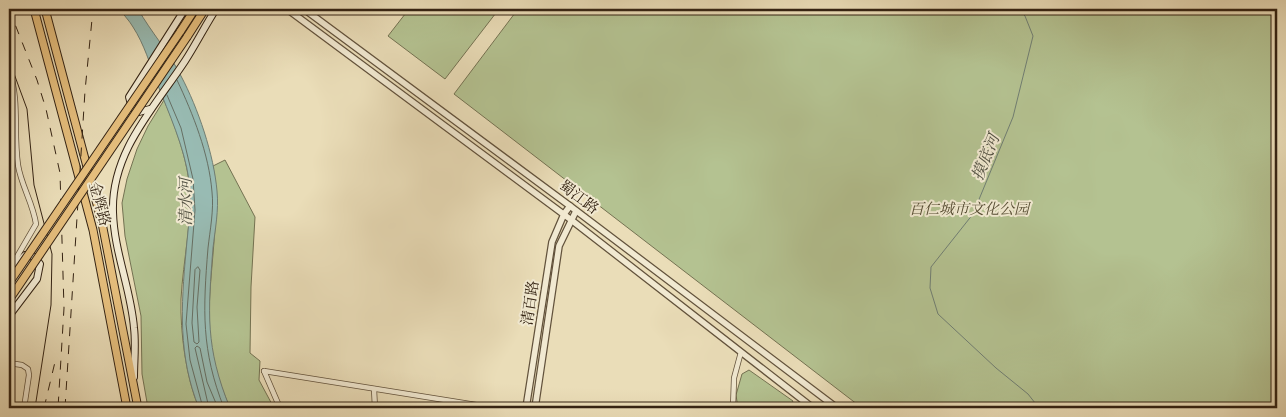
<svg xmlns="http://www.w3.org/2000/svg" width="1286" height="417" viewBox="0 0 1286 417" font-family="'IM FELL French Canon','Noto Serif SC',serif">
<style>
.green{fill:#b4c291;stroke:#747252}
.water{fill:#98bbb3;stroke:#707e73}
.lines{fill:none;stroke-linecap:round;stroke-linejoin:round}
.shore{stroke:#666f63;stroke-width:1}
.stream{stroke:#707e73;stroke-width:1}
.minor-casing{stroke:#62523c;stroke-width:6}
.tertiary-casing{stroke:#62523c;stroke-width:8}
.secondary-casing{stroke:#342313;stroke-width:8}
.primary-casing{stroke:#342313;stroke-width:9}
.minor{stroke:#f1e9d1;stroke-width:4.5}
.tertiary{stroke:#f1e9d1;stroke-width:5.5}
.secondary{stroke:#f1e9d1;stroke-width:6}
.primary{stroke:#e5be7c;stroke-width:7}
.tram{stroke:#342313;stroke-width:1}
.rail{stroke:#342313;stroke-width:1;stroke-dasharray:9 9;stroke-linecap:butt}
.primary-bridge-casing{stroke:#342313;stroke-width:9;stroke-linecap:butt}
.primary-bridge{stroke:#e5be7c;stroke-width:7}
.labels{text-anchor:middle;stroke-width:4;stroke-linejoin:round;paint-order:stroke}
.street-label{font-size:15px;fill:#342313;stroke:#f1e9d1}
.park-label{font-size:15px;font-style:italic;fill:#544b32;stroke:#f1e9d1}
.water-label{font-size:16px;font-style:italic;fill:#525143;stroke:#f1e9d1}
</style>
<rect width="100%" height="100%" fill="#eaddb8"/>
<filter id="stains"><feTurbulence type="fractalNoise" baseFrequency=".004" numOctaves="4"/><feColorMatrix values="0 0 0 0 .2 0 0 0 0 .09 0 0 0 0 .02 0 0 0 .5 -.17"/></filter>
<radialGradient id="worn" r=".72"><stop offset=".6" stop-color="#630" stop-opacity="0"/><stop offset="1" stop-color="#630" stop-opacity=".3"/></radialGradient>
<g class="green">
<polygon points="409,9 499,9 445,79 388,36"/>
<polygon points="518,9 1277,9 1277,408 862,408 454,94"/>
<path d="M 164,100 C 175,126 185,153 189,181 C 193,220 183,260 181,299 C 180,332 186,378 199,408 L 148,408 L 142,374 L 141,316 L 125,236 L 122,203 L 127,179 L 137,149 L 148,126 Z"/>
<path d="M 225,160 L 255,217 L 251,287 L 250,353 L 260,361 L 259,380 L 274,408 L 230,408 C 221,387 212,365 210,342 C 205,283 222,225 213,166 Z"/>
<polygon points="749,370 793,401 789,408 738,408 736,395 742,374"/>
</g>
<path class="water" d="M 120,9 L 138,9 C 151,32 169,52 181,76 C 198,108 214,155 217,191 C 219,210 215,230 213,248 C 208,312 205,347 230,408 L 199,408 C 178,357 181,305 186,252 C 188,228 192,203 189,180 C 184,146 169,114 157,83 C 150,64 144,44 133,27 C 129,20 124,16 120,9 Z"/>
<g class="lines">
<g class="shore">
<path d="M 177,80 C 193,114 209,154 212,192 C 214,210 210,230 208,248 C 203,310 201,350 224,408"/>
<polyline points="167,95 181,128 193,179 195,210 186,324 190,360 203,408"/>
<polygon points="198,267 200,270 197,307 199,342 197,344 194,342 192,323 195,270"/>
<polyline points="209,408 195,348 197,346 200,348 207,382 218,408"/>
</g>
<polyline class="stream" points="1018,9 1025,16 1033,36 1013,117 973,214 931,267 930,288 938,314 996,368 1028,394 1039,408"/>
<g class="minor-casing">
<g id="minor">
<path d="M 9,69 C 20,102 13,131 18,165 C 21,185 33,203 36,224 L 11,267"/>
<polyline points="9,363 22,365 28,369 29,375 24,408"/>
<polyline points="264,371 495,408"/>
<polyline points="264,371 280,408"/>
<polyline points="374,389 375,408"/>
<polyline points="733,408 734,378 741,352"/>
</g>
</g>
<g class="tertiary-casing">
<g id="tertiary">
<polyline points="287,9 570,219 813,408"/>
<polyline points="304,9 570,206 837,408"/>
<polyline points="526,408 552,242 564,214 570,206"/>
<polyline points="535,408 559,246 576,211"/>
</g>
</g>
<g class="secondary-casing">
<g id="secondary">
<polyline points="150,109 139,112 132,108 129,97 185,9"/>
<polyline points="9,271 25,255 35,257 40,264 37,279 9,316"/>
<path d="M 134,377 C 134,361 136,344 134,328 C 131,289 114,252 113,212 C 111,152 154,108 185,61 C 196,44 205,26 216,9"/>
</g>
</g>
<g class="primary-casing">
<g id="primary">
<polyline points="34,9 93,230 127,408"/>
<polyline points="45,9 102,223 138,408"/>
<polyline points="180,32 195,9"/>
<polyline points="187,37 205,9"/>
</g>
</g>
<use href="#minor" class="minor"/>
<use href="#tertiary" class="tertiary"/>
<use href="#secondary" class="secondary"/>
<use href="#primary" class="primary"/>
<polyline class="tram" points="9,60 27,109 34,185 52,254 51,305 35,408"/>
<g class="rail">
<polyline points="9,9 37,80 46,109 60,173 64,308 58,408"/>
<polyline points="44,408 55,362"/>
<polyline points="65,408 85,91 93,9"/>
</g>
<g class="primary-bridge-casing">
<g id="primary-bridge">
<polyline points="9,283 180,32"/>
<polyline points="9,300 187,37"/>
</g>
</g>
<use href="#primary-bridge" class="primary-bridge"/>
</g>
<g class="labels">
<g class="street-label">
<text transform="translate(579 197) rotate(37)" y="5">蜀江路</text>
<text transform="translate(100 204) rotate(75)" y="5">金辉路</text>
<text transform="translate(530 303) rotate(-81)" y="5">清百路</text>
</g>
<g class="park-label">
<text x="969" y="214">百仁城市文化公园</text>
</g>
<g class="water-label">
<text transform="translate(985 157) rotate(-68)" y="6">摸底河</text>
<text transform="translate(185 202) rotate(-90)" y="6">清水河</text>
</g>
</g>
<rect width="1286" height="417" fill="none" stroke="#eaddb8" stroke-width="30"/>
<rect x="10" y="10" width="1266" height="397" fill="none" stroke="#342313" stroke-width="2.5"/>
<rect x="15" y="15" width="1256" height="387" fill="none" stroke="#342313"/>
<rect width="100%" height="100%" filter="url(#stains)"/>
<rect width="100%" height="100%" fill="url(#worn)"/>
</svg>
